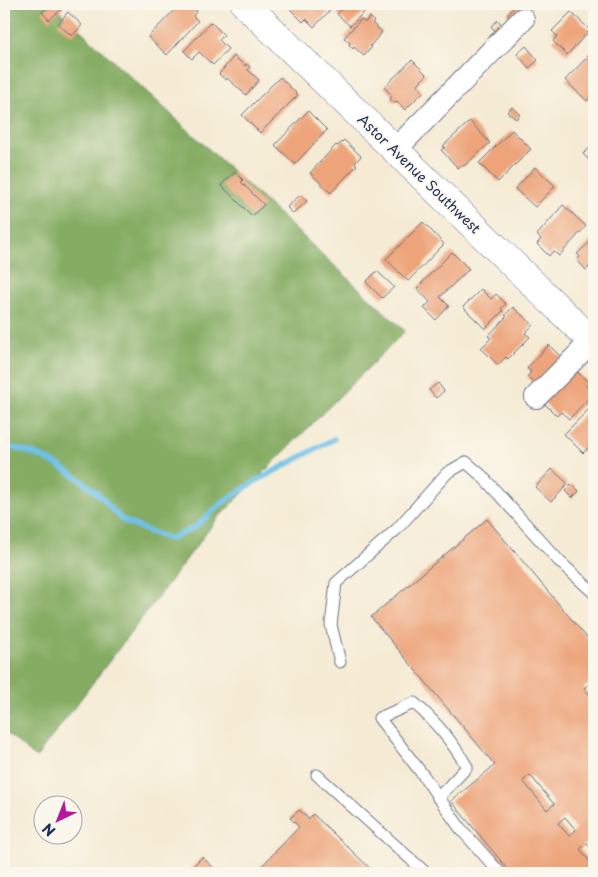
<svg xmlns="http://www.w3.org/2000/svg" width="598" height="877" viewBox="0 0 598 877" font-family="'Playpen Sans',sans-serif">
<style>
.forest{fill:#84ac62;stroke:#506e60}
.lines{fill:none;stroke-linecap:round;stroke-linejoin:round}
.stream{stroke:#6dc1e9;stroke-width:5.5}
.building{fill:#eda47a;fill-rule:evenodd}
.service-casing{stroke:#677187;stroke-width:13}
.minor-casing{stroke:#677187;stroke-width:24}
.tertiary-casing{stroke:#677187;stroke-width:29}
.service{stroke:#fff;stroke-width:11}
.minor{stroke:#fff;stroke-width:22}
.tertiary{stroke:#fff;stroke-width:28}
.labels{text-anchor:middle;stroke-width:4;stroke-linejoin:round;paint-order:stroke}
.street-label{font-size:14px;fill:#1b2f5e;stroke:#fbf7ec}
</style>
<rect width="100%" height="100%" fill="#fbf7ec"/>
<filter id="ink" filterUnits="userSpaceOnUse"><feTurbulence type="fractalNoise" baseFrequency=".02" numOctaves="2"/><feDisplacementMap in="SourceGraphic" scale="10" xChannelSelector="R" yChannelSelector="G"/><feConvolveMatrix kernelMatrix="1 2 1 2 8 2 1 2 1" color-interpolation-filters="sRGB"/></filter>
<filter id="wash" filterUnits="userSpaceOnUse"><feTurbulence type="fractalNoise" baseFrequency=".0096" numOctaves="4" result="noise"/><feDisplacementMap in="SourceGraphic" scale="20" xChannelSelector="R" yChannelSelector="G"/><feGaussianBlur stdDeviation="1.12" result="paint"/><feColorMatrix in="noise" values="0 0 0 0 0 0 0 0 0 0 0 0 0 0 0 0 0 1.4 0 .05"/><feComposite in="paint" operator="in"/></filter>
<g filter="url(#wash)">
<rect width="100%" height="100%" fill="#f5ebd4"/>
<polygon class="forest" points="4,4 52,4 405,331 216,520 36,758 4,731"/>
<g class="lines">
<path class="stream" d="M 4,447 C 37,449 79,475 102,498 C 109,504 115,515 123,520 C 135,527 157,534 170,539 L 195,527 L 222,503 L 256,481 L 334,439"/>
</g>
<g id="blocks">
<g class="building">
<polygon points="52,4 60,4 63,8 49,20 42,12"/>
<polygon points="180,4 189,4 197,11 193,16 198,21 167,55 148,37"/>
<polygon points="293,4 336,4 314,27 306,19 303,22 289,8"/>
<polygon points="346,4 372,4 350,26 337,14"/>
<polygon points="518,4 523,4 526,7 513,20 507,14"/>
<polygon points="68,12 82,25 72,36 58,24"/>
<polygon points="571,12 590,30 567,55 553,41 557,36 552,31"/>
<polygon points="370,17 374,21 372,23 382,32 370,46 372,47 364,56 354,47 353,49 349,45 350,43 344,38 361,19 365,22"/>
<polygon points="498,20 504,28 498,34 491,26"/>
<polygon points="211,22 224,35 219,40 228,49 213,65 199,52 192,59 184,51"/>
<polygon points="526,46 538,60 529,68 517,54"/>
<polygon points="594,50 594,93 587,101 565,80"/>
<polygon points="234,56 245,66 246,64 250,67 248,70 259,80 246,95 227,78 226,80 219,74"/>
<polygon points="412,60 427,75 417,85 423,92 405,110 397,101 395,103 390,99 392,96 384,87"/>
<polygon points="280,77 298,95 260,133 242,115"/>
<polygon points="512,107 520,115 516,119 507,112"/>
<polygon points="308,111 327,130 295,164 275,145"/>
<polygon points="470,121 490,143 464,166 462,165 458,168 441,150 445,147 443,146"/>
<polygon points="512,130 531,149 498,182 479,163"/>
<polygon points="344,140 361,156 355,163 357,165 331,193 310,173 336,145 338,146"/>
<polygon points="594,144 594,155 589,160 583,154"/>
<polygon points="535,167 555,186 535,207 515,189"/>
<polygon points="235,172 243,180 241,182 264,205 252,216 221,185"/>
<polygon points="300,195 307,201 293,214 287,207"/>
<polygon points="563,205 586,226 559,256 553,251 549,256 537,244 541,239 537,235"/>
<polygon points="423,222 444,244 408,281 386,259"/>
<polygon points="594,238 594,273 589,267 586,270 577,260 580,257 577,254"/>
<polygon points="452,252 469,269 440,297 449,306 436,320 424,308 430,302 417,288"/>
<polygon points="377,271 394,287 382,298 366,282"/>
<polygon points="481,289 491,299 496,294 506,304 501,309 503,311 485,329 463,307"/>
<polygon points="513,307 533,325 525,333 530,337 508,359 506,357 498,365 481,348 491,338 488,336 507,316 505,315"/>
<polygon points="549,345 565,361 539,388 527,377 531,372 527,368"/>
<polygon points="573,368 589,383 586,386 593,394 569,419 561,412 557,416 542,401"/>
<polygon points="438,383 444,391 436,398 429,390"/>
<polygon points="594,404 594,442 583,453 564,434"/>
<polygon points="552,469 568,484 551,502 535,487"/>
<polygon points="572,484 579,491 572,498 565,491"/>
<path d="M 487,519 L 594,646 L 594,680 L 584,688 L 594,700 L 594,853 L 587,843 L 580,849 L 594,867 L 594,873 L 511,873 L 451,801 L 495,765 L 371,617 ZM 530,775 L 554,804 L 547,810 L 523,781 ZM 565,817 L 576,830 L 569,836 L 558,823 Z"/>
<polygon points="299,810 309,819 313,814 375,873 255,873 299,827 290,818"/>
<polygon points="202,857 219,873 186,873"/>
</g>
</g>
</g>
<g filter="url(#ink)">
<use href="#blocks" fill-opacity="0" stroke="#677187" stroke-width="1"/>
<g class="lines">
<g class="service-casing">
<g id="service">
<polyline points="340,662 331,625 336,583 397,529 447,473 466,462 482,476 559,561 594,593"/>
<polyline points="317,775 426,873"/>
<path d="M 438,798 L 467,767 C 453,742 436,722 414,703 L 379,718 L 423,775 L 460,828 L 500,873"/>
</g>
</g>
<g class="minor-casing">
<g id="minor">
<polyline points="395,150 523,19"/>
<polyline points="536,397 594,339"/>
</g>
</g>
<g class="tertiary-casing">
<polyline id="tertiary" points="245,4 594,343"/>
</g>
<use href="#service" class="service"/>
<use href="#minor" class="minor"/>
<use href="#tertiary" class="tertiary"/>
</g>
</g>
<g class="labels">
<g class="street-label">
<text transform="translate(419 174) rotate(44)" y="5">Astor Avenue Southwest</text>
</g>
</g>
<rect width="598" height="877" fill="none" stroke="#fbf7ec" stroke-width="20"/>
<g transform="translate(58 820) rotate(223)"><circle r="24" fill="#fbf7ec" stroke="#a1a7b3"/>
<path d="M0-4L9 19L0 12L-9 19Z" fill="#b5179e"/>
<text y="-8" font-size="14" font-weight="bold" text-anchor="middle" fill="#1b2f5e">N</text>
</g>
</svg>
